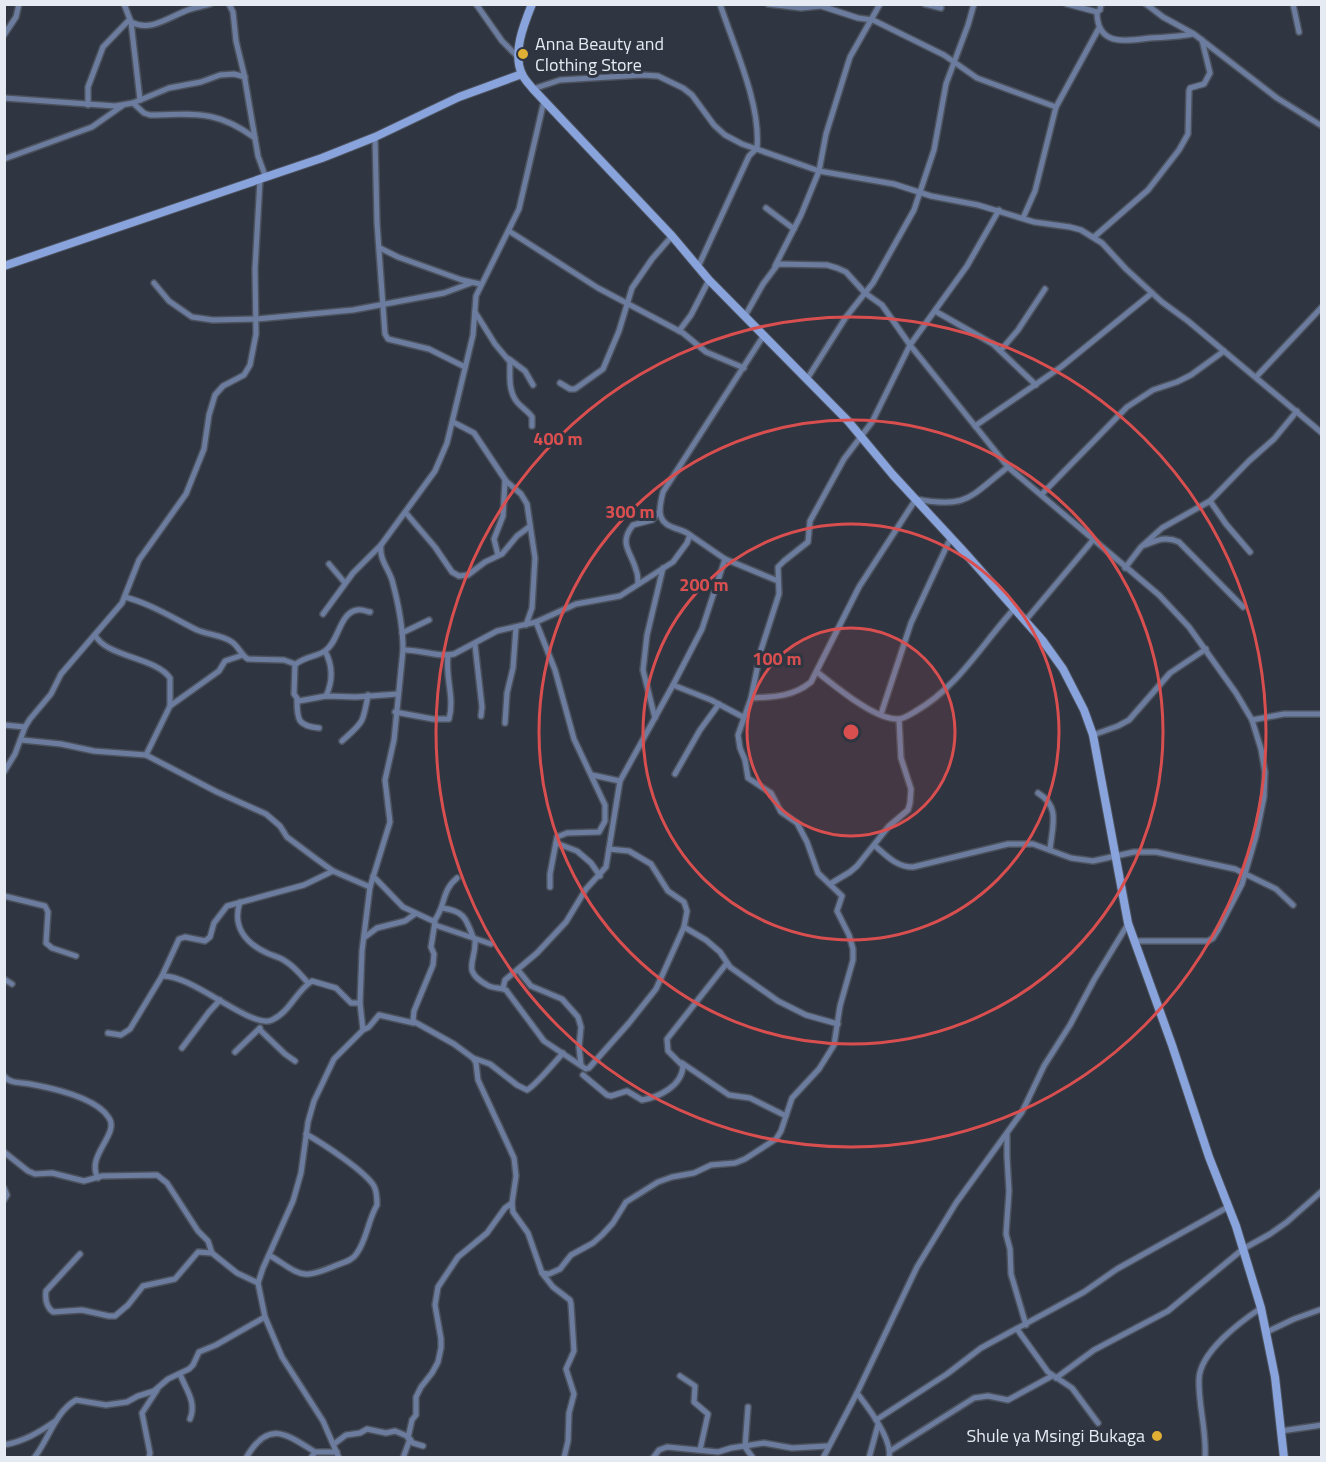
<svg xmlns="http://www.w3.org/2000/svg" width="1326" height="1462" viewBox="0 0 1326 1462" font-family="'Titillium Web',sans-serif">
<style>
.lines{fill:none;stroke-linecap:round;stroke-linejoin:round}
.street-casing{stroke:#4c525d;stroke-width:8}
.secondary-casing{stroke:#4c525d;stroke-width:10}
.street{stroke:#6b7c9f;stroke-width:5}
.secondary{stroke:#89a3dc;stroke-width:8}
.ring{fill:none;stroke:#d94f50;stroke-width:3}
.poi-dot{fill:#e1af34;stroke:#2f3541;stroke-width:2}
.labels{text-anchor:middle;stroke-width:6;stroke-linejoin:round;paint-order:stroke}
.poi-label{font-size:18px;fill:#e6eaf2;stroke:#2f3541;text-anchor:start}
.centre{fill:#d94f50;stroke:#2f3541;stroke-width:3}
.ring-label{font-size:18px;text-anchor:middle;font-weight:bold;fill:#d94f50;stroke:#2f3541;stroke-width:6;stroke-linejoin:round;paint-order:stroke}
</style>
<rect width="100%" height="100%" fill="#2f3541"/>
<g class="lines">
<g class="street-casing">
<g id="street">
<path d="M 124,4 L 131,22 C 152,33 171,15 191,9 C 197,7 204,6 210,4"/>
<polyline points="229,4 233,12 236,41 244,74 258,156 266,178"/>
<polyline points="476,4 502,41 518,57"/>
<polyline points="768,4 801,8 821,6 858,18 873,20 944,55 977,78 1056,107"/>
<polyline points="925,4 941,8"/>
<polyline points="1067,4 1097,12 1100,10 1101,4"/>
<polyline points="1146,4 1163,17 1194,34 1277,98 1322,126"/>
<polyline points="1293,4 1299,32"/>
<path d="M 1097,12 C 1097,47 1126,41 1150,38 C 1165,37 1178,37 1193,34"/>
<polyline points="131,22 140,100"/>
<polyline points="4,35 16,17 19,4"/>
<polyline points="533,89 560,80 642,75 658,76 683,88 692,95 714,125 725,135 742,144 819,171 894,184 931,196 978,205 1034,222 1070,227 1081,230 1102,243 1126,269 1162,302 1188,321 1322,433"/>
<polyline points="4,98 115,106 133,103 169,88 201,82 220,75 234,74 245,77"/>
<path d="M 133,103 L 144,113 L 150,115 C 196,114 217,110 255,138"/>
<polyline points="88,105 88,87 103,47 129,20"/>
<polyline points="375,137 377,223 385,334 388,339 429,349 465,367"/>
<polyline points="4,159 92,127 122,106"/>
<polyline points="766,208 794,229"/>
<polyline points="1023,218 1035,191 1056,107 1099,28"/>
<polyline points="509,231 598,288 683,333 706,352 744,368"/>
<polyline points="1094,237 1148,190 1179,150 1188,134 1189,91 1190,88 1204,84 1210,73 1202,40"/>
<polyline points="380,248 398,257 462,280 480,284"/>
<polyline points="775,266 801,215 819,171 826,134 850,57 880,4"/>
<path d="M 698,267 L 749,156 L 757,148 C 761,104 734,47 720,4"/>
<polyline points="154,283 169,301 192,317 213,320 257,319 353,310 444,293 471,283"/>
<polyline points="935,311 993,344 1036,385"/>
<path d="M 475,312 L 495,344 L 510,362 C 510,375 508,391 517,402 C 522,408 528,411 532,417 L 532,426"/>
<polyline points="745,316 763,284 778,264 827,265 837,268 846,272 865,293 882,305 910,345 1008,467 1159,595 1189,627 1236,693 1252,720 1261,749 1265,772 1264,797 1256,836 1242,884 1218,930 1213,938 1208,941 1134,941"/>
<polyline points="679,331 691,315 709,280"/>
<polyline points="1001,350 1018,330 1045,289"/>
<polyline points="509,359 525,371 533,385"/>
<polyline points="1256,377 1322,307"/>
<polyline points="807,379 846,317 873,283 914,210 934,150 946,84 968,25 974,4"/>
<polyline points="560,383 570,389 575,389 603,369 619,331 632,288 652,259 672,236"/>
<polyline points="453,422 474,433 506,481 521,494 527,504 535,558 532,608 526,625"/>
<polyline points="975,426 1061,367 1152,293"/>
<polyline points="1041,495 1127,407 1153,390 1177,382 1191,375 1224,351"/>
<polyline points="1210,501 1226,524 1250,552"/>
<polyline points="406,513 435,547 452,572 459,576 468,575 485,562 502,554 517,536 529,527"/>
<polyline points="690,535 725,559 778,581"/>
<path d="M 1145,545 C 1157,540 1166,536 1179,542 L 1243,607"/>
<polyline points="498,555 494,539 503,516 505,480"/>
<polyline points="329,564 345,583"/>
<polyline points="1125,568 1141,547 1162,528 1210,501 1249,461 1274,439 1297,411"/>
<path d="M 638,584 C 638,579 638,574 636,570 C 631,551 618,544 633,525 L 652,520 L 659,512"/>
<path d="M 125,597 C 151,604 173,618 197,630 C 209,635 222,635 232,642 C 239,647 241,655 248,659 L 284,660 L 295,664 L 294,694 L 299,701 L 326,696 L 356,697 L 398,694"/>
<polyline points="323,614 353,573 381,545"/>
<polyline points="1025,621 1093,540"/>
<polyline points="536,622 555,670 574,739 605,805 605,821 599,832 567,833 557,837 550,874 550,887"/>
<polyline points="402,633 429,620"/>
<path d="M 95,635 C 106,657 155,657 170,678 L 170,706 L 146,755"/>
<polyline points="475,645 482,707 481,716"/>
<path d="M 403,650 C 420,649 438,658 454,654 L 497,631 L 536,622 L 576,604 L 620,596 L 673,562 L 687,543 L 690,535 C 684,530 679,530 672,527 C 655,521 660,505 663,492 L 764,335"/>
<path d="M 325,651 C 333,666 333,681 326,696"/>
<path d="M 296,664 C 306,656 316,657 325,651 C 339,642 339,613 357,610 C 361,609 366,611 370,612"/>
<path d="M 817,672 C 835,686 876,721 899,719 C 905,718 911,714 916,711 C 958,687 982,644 1014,609"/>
<polyline points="673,685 711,700 743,717"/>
<path d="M 751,698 C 773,697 793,697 811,682 L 859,587 L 916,499 C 968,509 969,497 1008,467"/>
<path d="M 297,700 C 297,720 298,726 319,728"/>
<polyline points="170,706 219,671 225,661 243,655"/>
<path d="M 395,712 L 433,719 L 449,719 C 455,698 445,677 448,656"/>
<polyline points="881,714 911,623 951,537"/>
<polyline points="655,718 643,670 647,635 663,568"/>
<polyline points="1252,720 1284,714 1322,714"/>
<polyline points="505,723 507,693 513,668 516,627"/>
<polyline points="4,725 25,727"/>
<polyline points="1093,735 1118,726 1129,720 1170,673 1206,649"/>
<polyline points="22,740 61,744 94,751 146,755 217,792 266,814 280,826 287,837 315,858 333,871 370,887"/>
<path d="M 342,741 C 363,722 363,724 368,695"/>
<polyline points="4,772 15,754 25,727 30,719 51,694 61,674 122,603 139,560 186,494 204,449 209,415 215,395 223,386 244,375 250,365 256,334 255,269 260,180"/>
<polyline points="675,774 700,730 719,704"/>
<polyline points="592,775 620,781"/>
<path d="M 1038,793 C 1061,807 1052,826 1050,850"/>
<polyline points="556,843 577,851 591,863 600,876"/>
<path d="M 874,845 C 886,855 896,867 913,867 L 1008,844 L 1033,844 L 1071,858 L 1093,861 L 1134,852 L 1156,852 L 1235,869 L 1276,889 L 1293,905"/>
<polyline points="373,876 403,907 435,922 431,947 434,954 433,965 414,1011 413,1021 454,1044 473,1058 476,1063 478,1080 514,1158 516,1176 512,1203 513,1212 528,1233 542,1273 549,1274 560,1269 571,1255 593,1243 602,1235 613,1223 626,1202 658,1182 672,1177 694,1173 711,1165 735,1163 745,1159 776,1139 781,1131 792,1098 819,1069 834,1045 840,1006 853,960 853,949 849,935 837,911 842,896 818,873 807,842 797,823 781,812 771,793 748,778 745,760 740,748 738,735 751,698 761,650 779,594 778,567 784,561 808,542 810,521 844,459 872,422 910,345 967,266 999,210"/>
<polyline points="830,884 850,872 857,866 889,826 908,810 910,803 911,789 901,758 899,719"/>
<polyline points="4,896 45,906 48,912 46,943 52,948 76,956"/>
<path d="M 240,902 C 232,926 245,943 267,953 C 273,956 280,957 285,961 C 294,966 301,975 308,983"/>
<path d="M 442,908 C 464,911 466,918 473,937"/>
<path d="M 434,921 C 446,906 441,891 457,878"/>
<polyline points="435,925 491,944"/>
<polyline points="684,927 706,940 720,952 730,967 778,1001 806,1015 838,1024"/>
<polyline points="365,937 377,928 405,921 415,914"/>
<path d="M 475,939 C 477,961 460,970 487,985 C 493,989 500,987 506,990 L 544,1041 L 586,1069 L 589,1068 L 629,1023 L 656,989 L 684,927 L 687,911 L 684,902 L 668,891 L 651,864 L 629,851 L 609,849"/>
<polyline points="518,970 531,986 562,999 578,1017 581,1027 579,1047 581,1065"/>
<path d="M 162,976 C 192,974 252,1030 272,1020 C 290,1012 296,991 312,981 L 336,988 L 351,1003 L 360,1003"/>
<polyline points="4,979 12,984"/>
<polyline points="503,988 505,980 537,953 566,922 586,889 606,867 620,781 673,685 702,629 725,559"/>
<polyline points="259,1029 285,1054 295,1061"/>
<polyline points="363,1030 369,1027 379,1015 414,1023"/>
<polyline points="108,1033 121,1035 130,1029 162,976 179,939 185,937 205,941 210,937 214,923 227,906 304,885 333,871"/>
<polyline points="182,1048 209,1012 220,1000"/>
<polyline points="235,1052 260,1028"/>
<path d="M 473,1058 L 490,1064 L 517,1085 L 527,1090 C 534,1087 556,1061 563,1053"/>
<polyline points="682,1063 729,1095 750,1098 786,1116"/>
<path d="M 583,1075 L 607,1095 L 611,1096 L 627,1091 L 642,1100 C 659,1097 682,1086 683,1066 L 668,1051 L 667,1039 L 727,963"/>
<path d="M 4,1076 C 10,1084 21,1082 30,1084 C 52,1088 97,1098 109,1118 C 120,1134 85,1156 98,1178"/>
<polyline points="1007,1134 1007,1157 1009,1191 1006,1234 1010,1249 1011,1274 1026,1325"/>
<polyline points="4,1152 28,1171 35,1174 52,1173 84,1181 102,1176 157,1175 167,1183 198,1231 208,1241 212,1253"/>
<polyline points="4,1188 7,1195 4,1200"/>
<path d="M 80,1254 L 46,1291 C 45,1299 46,1307 53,1312 L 82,1310 L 109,1316 L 115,1316 L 128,1305 L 143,1286 L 175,1279 L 198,1252 L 212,1253 L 237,1273 L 258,1283"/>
<path d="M 269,1255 C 302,1275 300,1281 337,1265 C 345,1262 353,1260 357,1253 C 367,1239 368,1220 377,1205 C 377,1198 377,1192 374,1186 C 365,1171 322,1143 306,1134"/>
<polyline points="542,1273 553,1287 570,1300 571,1304 574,1351 566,1369 574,1394 569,1413 568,1441 564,1458"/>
<polyline points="1017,1329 1048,1372 1072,1388 1098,1423"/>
<polyline points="1267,1332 1294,1319 1322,1309"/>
<path d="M 180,1374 C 186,1390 197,1402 190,1419"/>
<polyline points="680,1376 695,1386 694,1402 708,1414 700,1450"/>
<polyline points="1056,1378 1094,1350 1168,1311 1243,1249 1270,1234 1287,1222 1322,1191"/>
<path d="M 857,1393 C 868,1407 893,1440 889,1458"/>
<polyline points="748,1407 745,1447 753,1458"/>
<polyline points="876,1420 947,1374 981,1348 1084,1292 1117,1269 1228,1207"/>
<polyline points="1281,1431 1322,1425"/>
<polyline points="408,1438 412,1420 416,1415 416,1397 421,1387 432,1373 438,1362 441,1348 441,1339 435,1305 438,1287 458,1257 487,1233 505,1208 512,1203"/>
<polyline points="334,1444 346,1435 360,1433 367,1429 386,1433 395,1431 407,1436 413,1443 423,1446"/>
<path d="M 4,1445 C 24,1441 38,1433 54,1422"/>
<polyline points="890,1451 974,1398 988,1396 1008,1400 1052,1376"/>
<path d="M 34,1458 C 49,1439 55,1412 76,1400 L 106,1405 L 127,1402 L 138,1396 L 154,1391 L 168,1379 L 189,1369 L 193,1365 L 199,1352 L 216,1345 L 265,1317"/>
<polyline points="149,1458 150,1453 142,1413 157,1390"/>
<path d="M 246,1458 C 268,1420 285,1433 315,1452"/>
<polyline points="311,1458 315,1452 337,1452"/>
<path d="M 339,1458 L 323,1421 L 282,1357 L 265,1317 L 258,1283 L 263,1268 L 293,1201 L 301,1173 L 308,1122 L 314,1101 L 334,1059 L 363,1030 L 360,1003 L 362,951 L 370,887 L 390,822 L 385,780 L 394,740 L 403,650 C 403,627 398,602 392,580 C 388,568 379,559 381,545 L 435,471 L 447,443 L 473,335 L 476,296 L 519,209 L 544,101"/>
<polyline points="403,1458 410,1439"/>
<polyline points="653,1458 659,1450 667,1447 718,1452 731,1448 764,1443 792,1448 828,1446"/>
<polyline points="823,1458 857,1393 917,1267 956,1203 1022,1112 1044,1066 1070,1025 1094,980 1128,924"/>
<polyline points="869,1458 878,1425"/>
<path d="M 1205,1458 C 1207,1431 1198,1405 1199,1379 C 1200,1352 1240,1322 1261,1308"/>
</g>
</g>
<g class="secondary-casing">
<g id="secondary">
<path d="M 532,4 C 524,24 512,53 522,74 C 524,79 529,84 533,89 L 672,236 L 709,280 L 848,421 L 893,475 L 966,554 L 1043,641 L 1063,669 L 1084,710 L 1093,735 L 1128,923 L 1172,1045 L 1209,1157 L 1236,1226 L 1261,1308 L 1275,1377 L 1284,1458"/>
<polyline points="4,266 322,158 375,137 459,97 522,74"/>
</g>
</g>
<use href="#street" class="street"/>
<use href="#secondary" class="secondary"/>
</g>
<circle cx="851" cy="732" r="104" fill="#d94f50" fill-opacity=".12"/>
<g class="ring">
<circle cx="851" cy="732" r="104"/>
<circle cx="851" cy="732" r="208"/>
<circle cx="851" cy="732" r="312"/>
<circle cx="851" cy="732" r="415"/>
</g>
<g class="poi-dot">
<circle cx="523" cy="54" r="6"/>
<circle cx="1157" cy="1436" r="6"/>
</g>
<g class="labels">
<g class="poi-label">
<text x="535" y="50">Anna Beauty and<tspan x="535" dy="21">Clothing Store</tspan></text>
<text x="1145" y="1442" text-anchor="end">Shule ya Msingi Bukaga</text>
</g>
</g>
<circle cx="851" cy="732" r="9" class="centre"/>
<g class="ring-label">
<text x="558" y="445">400 m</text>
<text x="630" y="518">300 m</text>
<text x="704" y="591">200 m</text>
<text x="777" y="665">100 m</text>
</g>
<rect width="1326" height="1462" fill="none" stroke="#e6eaf2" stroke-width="12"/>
</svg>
